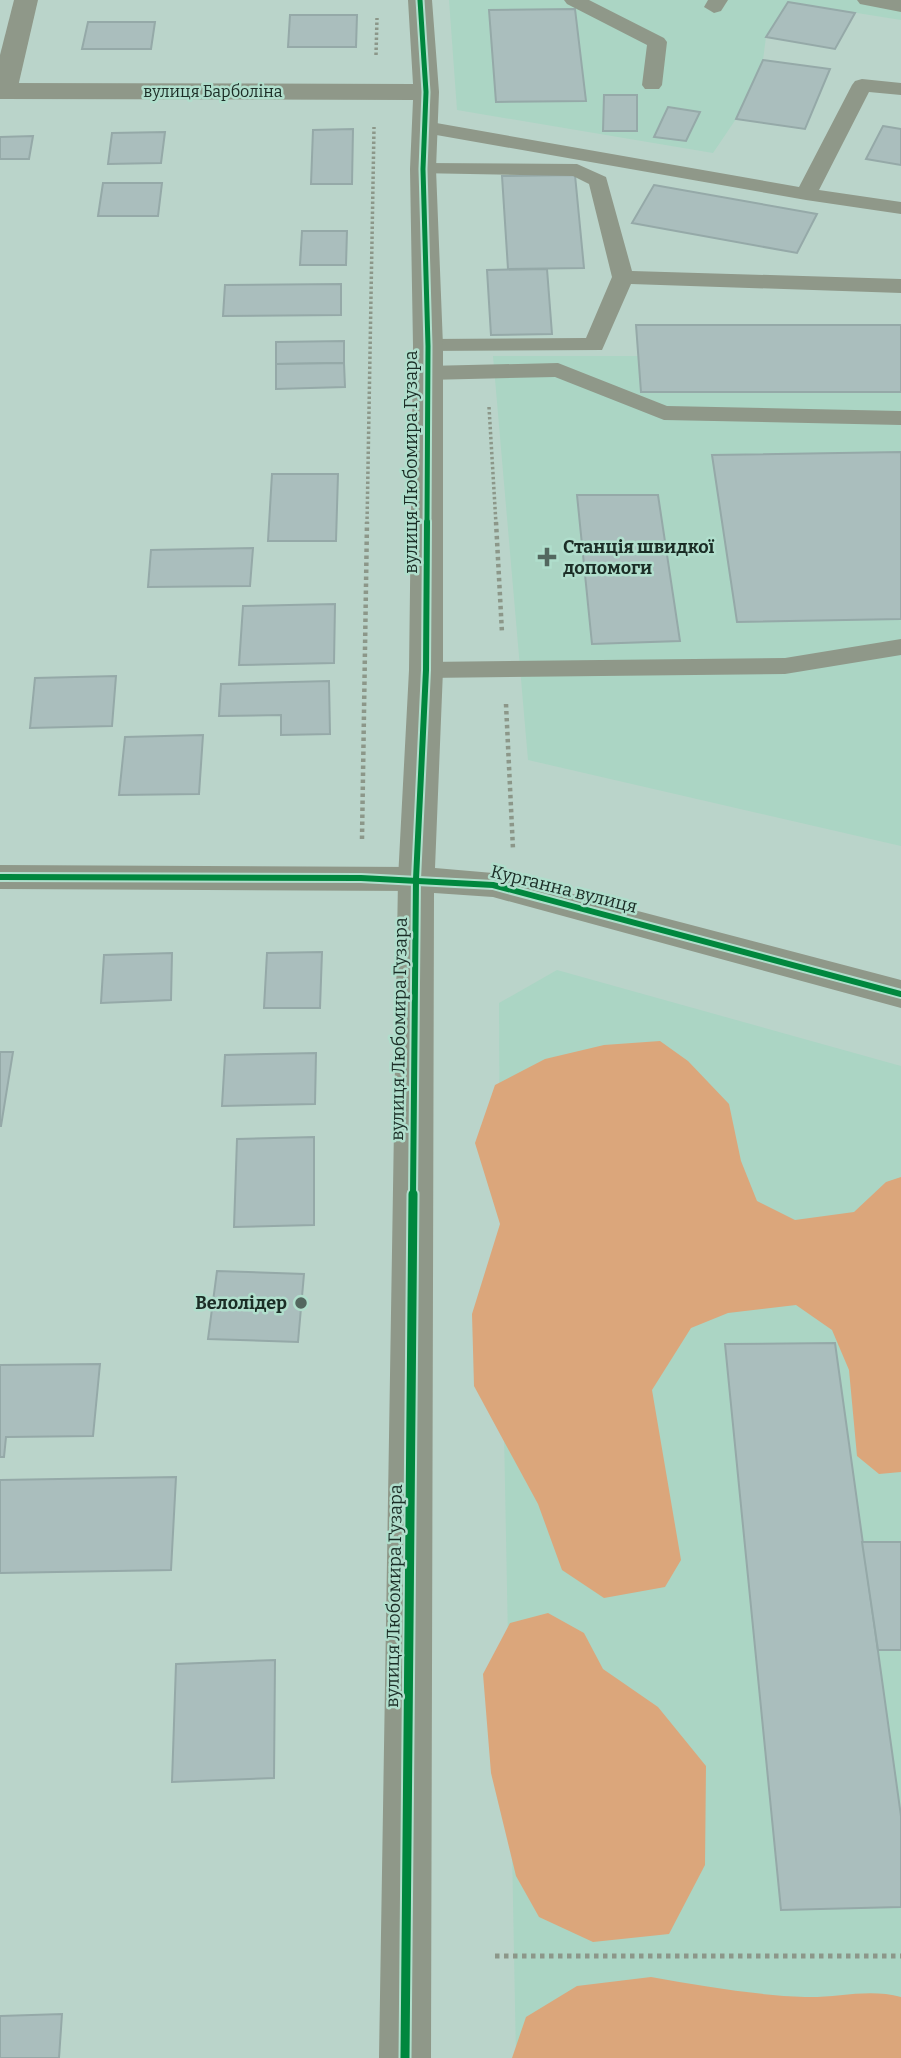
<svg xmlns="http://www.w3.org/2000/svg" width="901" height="2058" viewBox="0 0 901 2058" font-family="Bitter,serif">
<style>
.built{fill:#abd5c4;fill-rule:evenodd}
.forest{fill:#dba67b}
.building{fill:#aabebd;stroke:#95a9a8;stroke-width:2}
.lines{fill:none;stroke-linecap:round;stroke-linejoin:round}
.path-far2{stroke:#8c9789;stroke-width:3.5;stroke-dasharray:2.5 2.5;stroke-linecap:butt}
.path-far1{stroke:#8c9789;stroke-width:4.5;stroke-dasharray:3.5 3.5;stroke-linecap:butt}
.path{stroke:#8c9789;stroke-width:5;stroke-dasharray:4.5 4.5;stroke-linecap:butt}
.service{fill:#8f9889;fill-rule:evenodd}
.minor{fill:#8f9889;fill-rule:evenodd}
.tertiary{fill:#8f9889;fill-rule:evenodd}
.cycleway-far2-casing{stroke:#b0decc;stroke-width:9}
.cycleway-far1-casing{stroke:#b0decc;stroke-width:10}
.cycleway-casing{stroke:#b0decc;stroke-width:13}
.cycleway-far2{stroke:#00873e;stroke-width:5}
.cycleway-far1{stroke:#00873e;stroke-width:6}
.cycleway{stroke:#00873e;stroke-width:9}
.poi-dot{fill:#53675f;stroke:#b0decc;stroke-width:2.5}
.labels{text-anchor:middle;stroke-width:5;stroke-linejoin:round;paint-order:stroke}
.far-street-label{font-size:16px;fill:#1b2d26;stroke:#b0decc}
.street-label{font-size:18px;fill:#1b2d26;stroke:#b0decc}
.poi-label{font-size:18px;font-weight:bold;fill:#1b2d26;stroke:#b0decc;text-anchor:start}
</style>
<rect width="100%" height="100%" fill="#bad4ca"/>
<g class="built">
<polygon points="449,0 901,0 901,20 788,2 766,37 763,60 736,119 713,153 457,110"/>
<path d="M 493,356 L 638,356 L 641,392 L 901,392 L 901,452 L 712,455 L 737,622 L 901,619 L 901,846 L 528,760 ZM 658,495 L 680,640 L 592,644 L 577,496 Z"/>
<polygon points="557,970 901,1066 901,2058 516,2058 500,1224 499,1003"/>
</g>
<g class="forest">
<polygon points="660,1041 688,1061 729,1104 741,1161 757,1201 795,1220 854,1212 886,1182 901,1177 901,1472 879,1474 857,1456 849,1370 832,1330 796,1305 728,1313 691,1328 652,1390 681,1560 665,1587 604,1598 562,1570 538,1504 474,1386 472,1314 500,1224 475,1143 495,1085 545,1059 604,1045"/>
<polygon points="548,1613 584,1633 603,1669 658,1707 706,1766 705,1865 669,1934 593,1942 539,1917 516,1876 491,1773 483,1674 510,1623"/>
<path d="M 651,1977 C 702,1986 753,1995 805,1997 C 837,1998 869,1988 901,1997 L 901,2058 L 512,2058 L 526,2017 L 577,1986 Z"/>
</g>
<g class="building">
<polygon points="788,2 855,13 835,49 766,37"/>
<polygon points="575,9 586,101 496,102 489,10"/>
<polygon points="290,15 357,15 356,47 288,47"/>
<polygon points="88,22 155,22 151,49 82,49"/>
<polygon points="763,60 830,69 805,129 736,119"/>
<polygon points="604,95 637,95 637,131 603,131"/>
<polygon points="668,107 700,112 686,141 654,137"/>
<polygon points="883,126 901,129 901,165 866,159"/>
<polygon points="353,129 352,184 311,184 313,130"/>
<polygon points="165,132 161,163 108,164 112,133"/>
<polygon points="33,136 29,159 0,159 0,137"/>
<polygon points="575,175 584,268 508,269 502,176"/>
<polygon points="103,183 162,183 158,216 98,216"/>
<polygon points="654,185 817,214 797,253 632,223"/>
<polygon points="302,231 347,231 346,265 300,265"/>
<polygon points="547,269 552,334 491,335 487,270"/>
<polygon points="341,284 341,315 223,316 225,285"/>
<polygon points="636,325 901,325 901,392 641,392"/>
<polygon points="344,341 344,363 276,364 276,342"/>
<polygon points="344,363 345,387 276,389 276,364"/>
<polygon points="901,452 901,619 737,622 712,455"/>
<polygon points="272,474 338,474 336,541 268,541"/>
<polygon points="577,495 658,495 680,641 592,644"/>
<polygon points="253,548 250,586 148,587 151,550"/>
<polygon points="335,604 334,663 239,665 243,606"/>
<polygon points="116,676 112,726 30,728 35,678"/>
<polygon points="329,681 330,734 281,735 281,715 219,716 221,684"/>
<polygon points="203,735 199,794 119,795 125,737"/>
<polygon points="322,952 320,1008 264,1008 267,953"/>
<polygon points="172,953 171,1000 101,1003 104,955"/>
<polygon points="0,1052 13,1052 1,1126 0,1126"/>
<polygon points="316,1053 315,1104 222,1106 225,1055"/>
<polygon points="314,1137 314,1225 234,1227 237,1139"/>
<polygon points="217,1271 304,1274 298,1342 208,1339"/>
<polygon points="835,1343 901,1816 901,1907 781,1910 725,1344"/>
<polygon points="100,1364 93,1436 6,1437 4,1457 0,1457 0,1365"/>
<polygon points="176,1477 171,1570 0,1573 0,1480"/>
<polygon points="862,1542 901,1542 901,1650 878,1650"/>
<polygon points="275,1660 274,1778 172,1782 176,1664"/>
<polygon points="62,2014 59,2058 0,2058 0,2016"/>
</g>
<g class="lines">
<g class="path-far2">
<polyline points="376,55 377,18"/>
<polyline points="489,407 496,524"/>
<polyline points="367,524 374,127"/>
</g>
<g class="path-far1">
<polyline points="496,522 502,633"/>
<polyline points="506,704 513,849"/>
<polyline points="362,839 367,522"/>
</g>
<polyline class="path" points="495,1956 901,1956"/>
<g class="service">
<polygon points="564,0 589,0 664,38 667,42 662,85 659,89 645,89 642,85 647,45 567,4"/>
<polygon points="708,0 728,0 721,11 714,13 704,7"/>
<polygon points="857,0 901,0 901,12 860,4"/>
<polygon points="862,79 901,83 901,95 869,92 819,190 901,202 901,214 806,200 425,133 418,131 415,127 418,123 425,121 799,187 852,85 855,81"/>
<polygon points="423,163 577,164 606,177 632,271 901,279 901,293 631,284 602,350 420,351 417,346 420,341 428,339 586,338 612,277 589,184 573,176 416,173 413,169 416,165"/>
<polygon points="558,363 667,406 901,411 901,425 664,420 555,377 427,380 419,378 416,373 419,368 427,366"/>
<polygon points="901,639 901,655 785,674 426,678 417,676 413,670 417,664 426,662 785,658"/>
</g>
<g class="minor">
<polygon points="14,0 38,0 17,91 13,96 0,98 0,55"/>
<polygon points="0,865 416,867 429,870 434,879 429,888 416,891 0,889"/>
</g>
<polygon class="tertiary" points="408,0 432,0 439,92 436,169 443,346 443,670 435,868 493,873 901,980 901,1008 493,897 434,893 431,2058 379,2058 398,879 409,670 413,346 410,169 413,100 0,99 0,83 413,84"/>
<g class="cycleway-far2-casing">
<polyline id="cycleway-far2" points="420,0 426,92 423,169 428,346 427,524"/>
</g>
<g class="cycleway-far1-casing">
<g id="cycleway-far1">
<polyline points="0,877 361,878 493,885 901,994"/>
<polyline points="413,1195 416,879 426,670 427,522"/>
</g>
</g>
<g class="cycleway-casing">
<polyline id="cycleway" points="405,2058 413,1194"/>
</g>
<use href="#cycleway-far2" class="cycleway-far2"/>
<use href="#cycleway-far1" class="cycleway-far1"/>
<use href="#cycleway" class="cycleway"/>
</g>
<g class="poi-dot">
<path d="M543.5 546.5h7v7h7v7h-7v7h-7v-7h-7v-7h7z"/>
<circle cx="301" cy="1303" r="7"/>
</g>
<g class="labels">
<g class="far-street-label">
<text x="213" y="97">вулиця Барболіна</text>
</g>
<g class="street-label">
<text transform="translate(411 462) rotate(-90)" y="6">вулиця Любомира Гузара</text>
<text transform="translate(564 889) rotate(14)" y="6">Курганна вулиця</text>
<text transform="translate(399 1029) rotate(-89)" y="6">вулиця Любомира Гузара</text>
<text transform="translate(394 1596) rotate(-89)" y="6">вулиця Любомира Гузара</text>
</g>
<g class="poi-label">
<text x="563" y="553">Станція швидкої<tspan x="563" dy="21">допомоги</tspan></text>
<text x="287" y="1309" text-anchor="end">Велолідер</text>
</g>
</g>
</svg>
